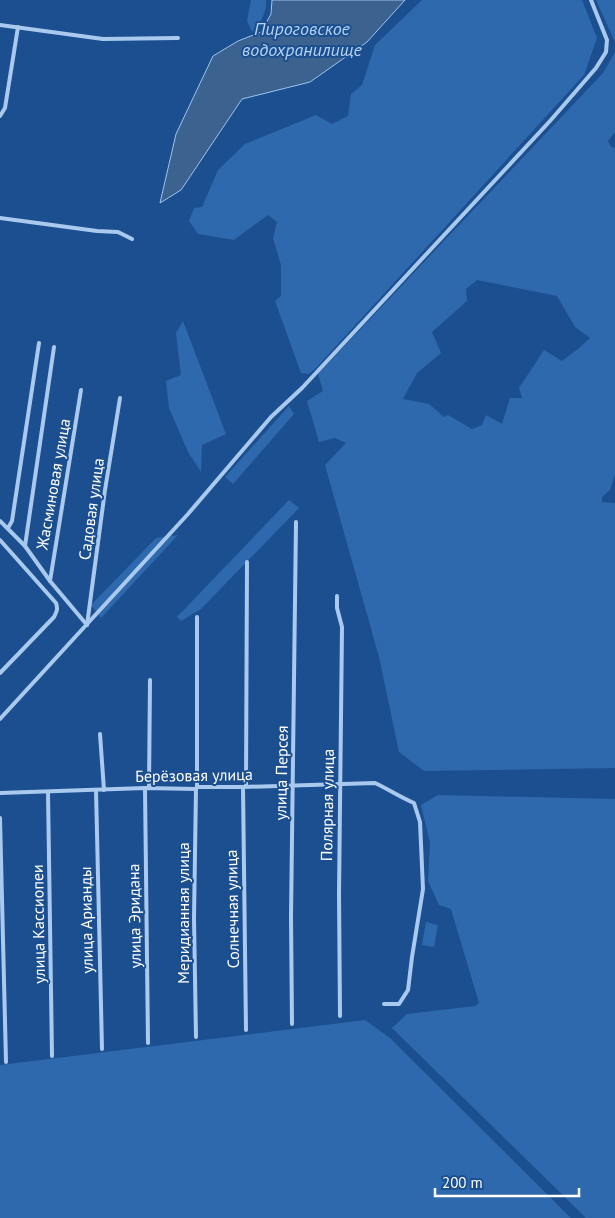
<svg xmlns="http://www.w3.org/2000/svg" width="615" height="1218" viewBox="0 0 615 1218" font-family="'PT Sans',sans-serif">
<style>
.green{fill:#2e69ad;fill-rule:evenodd}
.water{fill:#3c6290;stroke:#9cc4f0}
.lines{fill:none;stroke-linecap:round;stroke-linejoin:round}
.street{stroke:#a9c9ee;stroke-width:4}
.labels{text-anchor:middle;stroke-width:4;stroke-linejoin:round;paint-order:stroke}
.street-label{font-size:16px;fill:#fff;stroke:#1b4f8f}
.water-label{font-size:18px;font-style:italic;fill:#b5d3f5;stroke:#1b4f8f}
</style>
<rect width="100%" height="100%" fill="#1b4f8f"/>
<g class="green">
<path d="M 251,0 L 266,0 C 267,13 260,23 252,32 L 247,21 Z"/>
<polygon points="422,0 582,0 597,38 584,75 317,367 309,374 301,373 275,301 281,296 281,265 273,238 277,222 268,215 234,240 198,234 189,221 194,208 202,207 218,170 245,144 316,115 332,124 348,116 351,94 362,85 375,45"/>
<polygon points="596,0 615,0 615,42"/>
<path d="M 615,52 L 615,132 L 608,141 L 611,147 L 615,148 L 615,474 L 610,490 L 602,497 L 602,502 L 615,503 L 615,768 L 424,771 L 399,752 L 379,657 L 325,465 L 346,443 L 335,438 L 319,442 L 307,401 L 323,391 L 318,374 L 603,73 ZM 477,280 L 557,296 L 575,327 L 590,338 L 578,349 L 562,361 L 544,350 L 519,388 L 522,398 L 510,398 L 502,424 L 486,415 L 482,425 L 472,429 L 448,415 L 444,417 L 429,404 L 403,399 L 417,373 L 441,353 L 432,332 L 467,301 L 466,289 Z"/>
<polygon points="183,321 226,434 202,445 201,472 188,452 169,408 166,381 181,375 176,333"/>
<polygon points="289,406 294,414 233,484 225,477"/>
<polygon points="289,500 299,508 201,609 181,621 177,617"/>
<polygon points="178,535 101,618 91,605 156,538"/>
<polygon points="438,795 615,799 615,1218 586,1218 392,1028 407,1014 475,1006 479,1003 451,909 439,905 428,881 430,843 421,805"/>
<polygon points="426,922 438,925 434,947 422,945"/>
<polygon points="365,1020 390,1038 571,1218 0,1218 0,1065"/>
</g>
<polygon class="water" points="272,0 405,0 367,42 310,82 242,99 181,190 160,203 176,134 213,56 238,41 261,32 271,14"/>
<g class="lines">
<g class="street">
<polyline points="0,25 103,39 178,38"/>
<polyline points="0,116 5,108 18,27"/>
<polyline points="0,218 97,231 118,232 132,239"/>
<polyline points="0,521 25,546 50,581 87,625"/>
<polyline points="8,528 12,521 39,343"/>
<path d="M 0,540 L 56,603 C 58,609 57,611 54,617 L 0,673"/>
<polyline points="25,546 54,347"/>
<polyline points="50,581 81,390"/>
<polyline points="337,596 337,608 342,627 339,894 340,1016"/>
<polyline points="87,625 105,490 120,398"/>
<polyline points="0,719 188,514 271,417 302,388 550,121 596,68 606,52 607,40 591,0"/>
<polyline points="100,734 104,790"/>
<polyline points="246,786 247,562"/>
<polyline points="197,787 197,617"/>
<polyline points="243,787 246,1030"/>
<polyline points="145,788 148,1043"/>
<polyline points="149,788 150,680"/>
<polyline points="196,789 194,918 196,1037"/>
<polyline points="96,790 102,1049"/>
<polyline points="48,792 52,1056"/>
<path d="M 0,793 L 145,788 L 196,789 L 197,787 L 243,787 L 375,783 C 388,789 400,797 414,803 L 420,822 L 423,889 L 412,957 L 408,990 L 399,1004 L 384,1004"/>
<polyline points="0,818 6,1062"/>
<polyline points="292,1024 291,917 296,522"/>
</g>
</g>
<g class="labels">
<g class="street-label">
<text transform="translate(53 484) rotate(-80)" y="6">Жасминовая улица</text>
<text transform="translate(91 509) rotate(-82)" y="6">Садовая улица</text>
<text transform="translate(281 773) rotate(-89)" y="6">улица Персея</text>
<text transform="translate(194 775) rotate(-1)" y="6">Берёзовая улица</text>
<text transform="translate(327 805) rotate(-89)" y="6">Полярная улица</text>
<text transform="translate(232 909) rotate(-91)" y="6">Солнечная улица</text>
<text transform="translate(183 913) rotate(-90)" y="6">Меридианная улица</text>
<text transform="translate(134 916) rotate(-91)" y="6">улица Эридана</text>
<text transform="translate(86 920) rotate(-91)" y="6">улица Арианды</text>
<text transform="translate(38 924) rotate(-91)" y="6">улица Кассиопеи</text>
</g>
<g class="water-label">
<text x="302" y="35">Пироговское<tspan x="302" dy="21">водохранилище</tspan></text>
</g>
</g>
<path d="M435 1188v8h144v-8" fill="none" stroke="#ffffff" stroke-width="2.5"/>
<text x="442" y="1188" font-size="15" fill="#ffffff" stroke="#1b4f8f" stroke-width="4" paint-order="stroke">200 m</text>
</svg>
